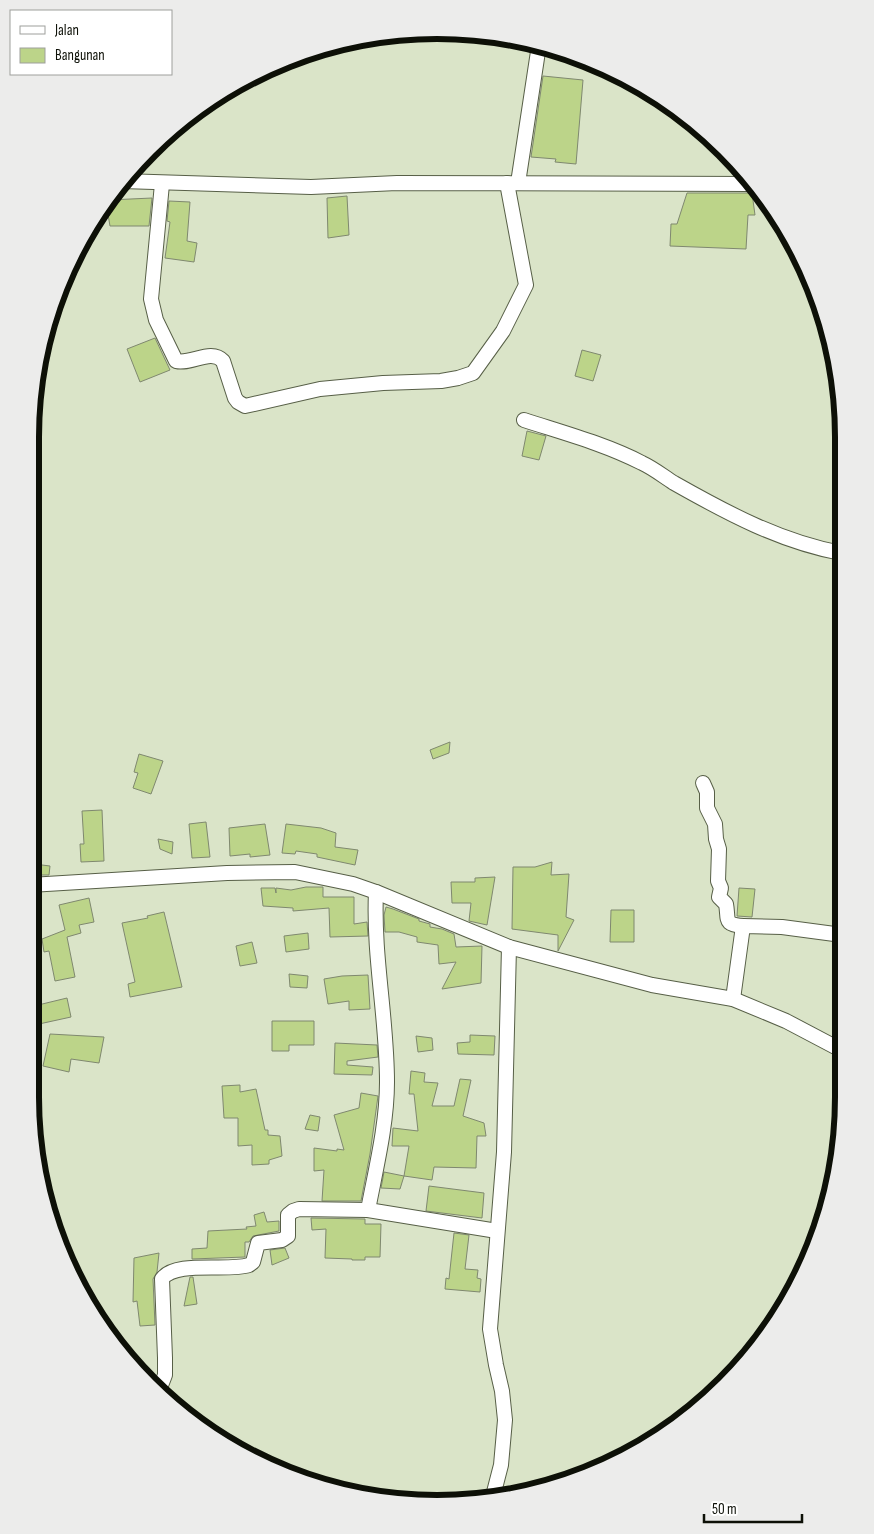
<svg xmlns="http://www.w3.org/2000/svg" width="874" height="1534" viewBox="0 0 874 1534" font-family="'Sofia Sans Condensed',sans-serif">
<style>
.building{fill:#bcd489;stroke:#7f886f}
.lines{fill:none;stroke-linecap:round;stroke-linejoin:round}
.minor-casing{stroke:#575f47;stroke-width:16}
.minor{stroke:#fff;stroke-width:14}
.rim{fill:none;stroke:#0d1007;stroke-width:6}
</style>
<rect width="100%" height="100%" fill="#dae4c8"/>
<g class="building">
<polygon points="543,76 583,80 576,164 555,162 556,159 531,157"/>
<polygon points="687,193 752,193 755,215 748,215 746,249 670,246 671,224 677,224"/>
<polygon points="347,196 349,235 328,238 327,198"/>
<polygon points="152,198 149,226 110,226 106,203 109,200"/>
<polygon points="169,201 190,202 187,241 197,243 194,262 165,258 170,222 167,221"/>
<polygon points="155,338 170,370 140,382 127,349"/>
<polygon points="582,350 601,355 593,381 575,376"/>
<polygon points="527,431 546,436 539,460 522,456"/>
<polygon points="450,742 449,753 433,759 430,750"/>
<polygon points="139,754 163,761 151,794 133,788 138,773 134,772"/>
<polygon points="102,810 104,861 81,862 80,844 84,844 82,811"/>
<polygon points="206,822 210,857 192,858 189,824"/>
<polygon points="265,824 270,855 250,857 250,854 230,856 229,828"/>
<polygon points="286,824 321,828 336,833 335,847 358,850 355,865 317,857 317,854 296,851 295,854 282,853"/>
<polygon points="158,839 173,842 172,854 160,849"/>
<polygon points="552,862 551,875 569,874 566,917 574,920 558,951 558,935 512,929 513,867 535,867"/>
<polygon points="34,864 50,866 49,875 33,875"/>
<polygon points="495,877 487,925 469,921 471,903 452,903 451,882 475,882 475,878"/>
<polygon points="306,887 323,887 323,897 354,897 354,924 367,922 368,936 330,937 329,908 293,911 293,908 263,906 261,888 275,888 276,893 276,888 291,890"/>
<polygon points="739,888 755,889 752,917 737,916"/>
<polygon points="89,898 94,922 79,925 81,933 67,937 75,977 55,981 49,951 44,952 42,939 65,930 59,905"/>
<polygon points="386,907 393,909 419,919 419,921 430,924 430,927 442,929 454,934 456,947 482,946 481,983 442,989 456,962 439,964 438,945 417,942 417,937 399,932 385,932 384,915"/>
<polygon points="611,910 634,910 634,942 610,942"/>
<polygon points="164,912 182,987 130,997 128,984 135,982 122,923 148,918 147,916"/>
<polygon points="308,933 309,949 286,952 284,936"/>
<polygon points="252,942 257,963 240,966 236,946"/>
<polygon points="289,974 308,976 307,988 290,987"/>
<polygon points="368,975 370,1009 349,1010 349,1001 328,1004 324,979 342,976"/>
<polygon points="67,998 71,1017 39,1024 34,1006"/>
<polygon points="272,1021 314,1021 314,1045 289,1045 289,1051 272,1051"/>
<polygon points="50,1034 104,1037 99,1063 71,1059 69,1072 43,1066"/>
<polygon points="470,1035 495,1036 494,1055 458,1054 457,1043 470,1042"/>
<polygon points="416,1036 432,1038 433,1050 418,1052"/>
<polygon points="335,1043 377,1045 378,1057 347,1061 347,1065 373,1067 372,1075 334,1074"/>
<polygon points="411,1071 425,1073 424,1082 438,1083 432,1106 454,1106 460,1079 471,1080 463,1116 484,1123 486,1136 477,1136 476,1168 434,1167 432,1180 404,1176 409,1146 392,1146 393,1128 418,1131 414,1094 409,1094"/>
<polygon points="240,1085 240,1092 256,1089 265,1130 268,1130 268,1135 280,1136 282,1156 269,1160 269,1164 252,1165 252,1145 238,1146 238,1118 224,1118 222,1086"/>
<polygon points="361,1093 378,1096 370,1154 361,1201 322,1201 324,1170 314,1171 314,1148 337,1151 337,1149 344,1150 334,1115 359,1108"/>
<polygon points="310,1115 320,1117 318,1131 305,1129"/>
<polygon points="384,1172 404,1176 400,1189 381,1188"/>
<polygon points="429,1186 484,1193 482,1218 426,1211"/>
<polygon points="264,1212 267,1222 279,1221 279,1231 253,1236 249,1242 245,1242 245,1257 192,1259 192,1249 207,1248 208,1231 247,1229 246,1227 256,1226 254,1215"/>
<polygon points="311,1218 365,1219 365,1224 381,1224 380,1257 365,1257 365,1260 352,1260 352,1259 325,1258 326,1229 312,1230"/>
<polygon points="454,1233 469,1235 465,1269 478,1270 477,1278 481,1279 480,1292 445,1289 446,1278 449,1279"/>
<polygon points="285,1248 289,1258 272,1265 270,1250"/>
<polygon points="159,1253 157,1272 153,1279 155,1325 140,1326 137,1301 133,1302 134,1258"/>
<polygon points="190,1277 193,1277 197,1304 184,1306"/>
</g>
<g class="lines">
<g class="minor-casing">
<g id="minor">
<polyline points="122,181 311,187 397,183 753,184"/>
<polyline points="518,183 539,45"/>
<path d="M 162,184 L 151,299 L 156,320 L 176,361 C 191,365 211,348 223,361 L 235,398 L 238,402 L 245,406 L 320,389 L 383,383 L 441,381 L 458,378 L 473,373 L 503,331 L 526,285 L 507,183"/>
<path d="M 524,420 C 564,433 605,444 642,463 C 653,468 663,476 674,483 C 727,513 781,542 841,553"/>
<path d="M 703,783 L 707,792 L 707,808 L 715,824 L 716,839 L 719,849 L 718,881 L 721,888 L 719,897 L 726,904 C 729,920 723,924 743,926"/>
<polyline points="30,885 227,873 295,872 353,884 376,892 509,947 652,985 733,999 786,1021 843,1051"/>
<polyline points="733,999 743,926 782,927 842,935"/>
<path d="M 368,1210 C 376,1168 387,1124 387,1082 C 387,1018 373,956 376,892"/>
<path d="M 160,1388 L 165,1375 L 165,1358 L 162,1279 C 175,1260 228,1272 249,1265 L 253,1262 L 258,1243 L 282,1240 L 288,1236 L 288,1215 L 293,1211 L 299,1209 L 368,1210 L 497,1231"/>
<polyline points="493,1496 501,1465 505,1420 502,1391 496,1365 490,1329 504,1152 509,947"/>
</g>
</g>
<use href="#minor" class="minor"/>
</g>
<path d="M0 0H874V1534H0ZM437 39H437A398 398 0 0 1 835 437V1097A398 398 0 0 1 437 1495H437A398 398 0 0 1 39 1097V437A398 398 0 0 1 437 39Z" fill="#ececeb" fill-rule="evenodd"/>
<path class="rim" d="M437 39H437A398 398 0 0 1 835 437V1097A398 398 0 0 1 437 1495H437A398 398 0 0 1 39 1097V437A398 398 0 0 1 437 39Z"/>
<rect x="10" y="10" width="162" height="65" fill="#ffffff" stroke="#9e9f9c"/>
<rect x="20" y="26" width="25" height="8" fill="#ffffff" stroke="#9e9f9c"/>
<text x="55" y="35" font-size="15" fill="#0d1007">Jalan</text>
<rect x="20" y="48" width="25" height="15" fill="#bcd489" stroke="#9e9f9c"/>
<text x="55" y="60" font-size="15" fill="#0d1007">Bangunan</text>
<path d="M704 1514v8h98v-8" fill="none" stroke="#0d1007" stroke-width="2.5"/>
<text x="712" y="1514" font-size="15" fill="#0d1007" stroke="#ffffff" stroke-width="4" paint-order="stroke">50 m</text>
</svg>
